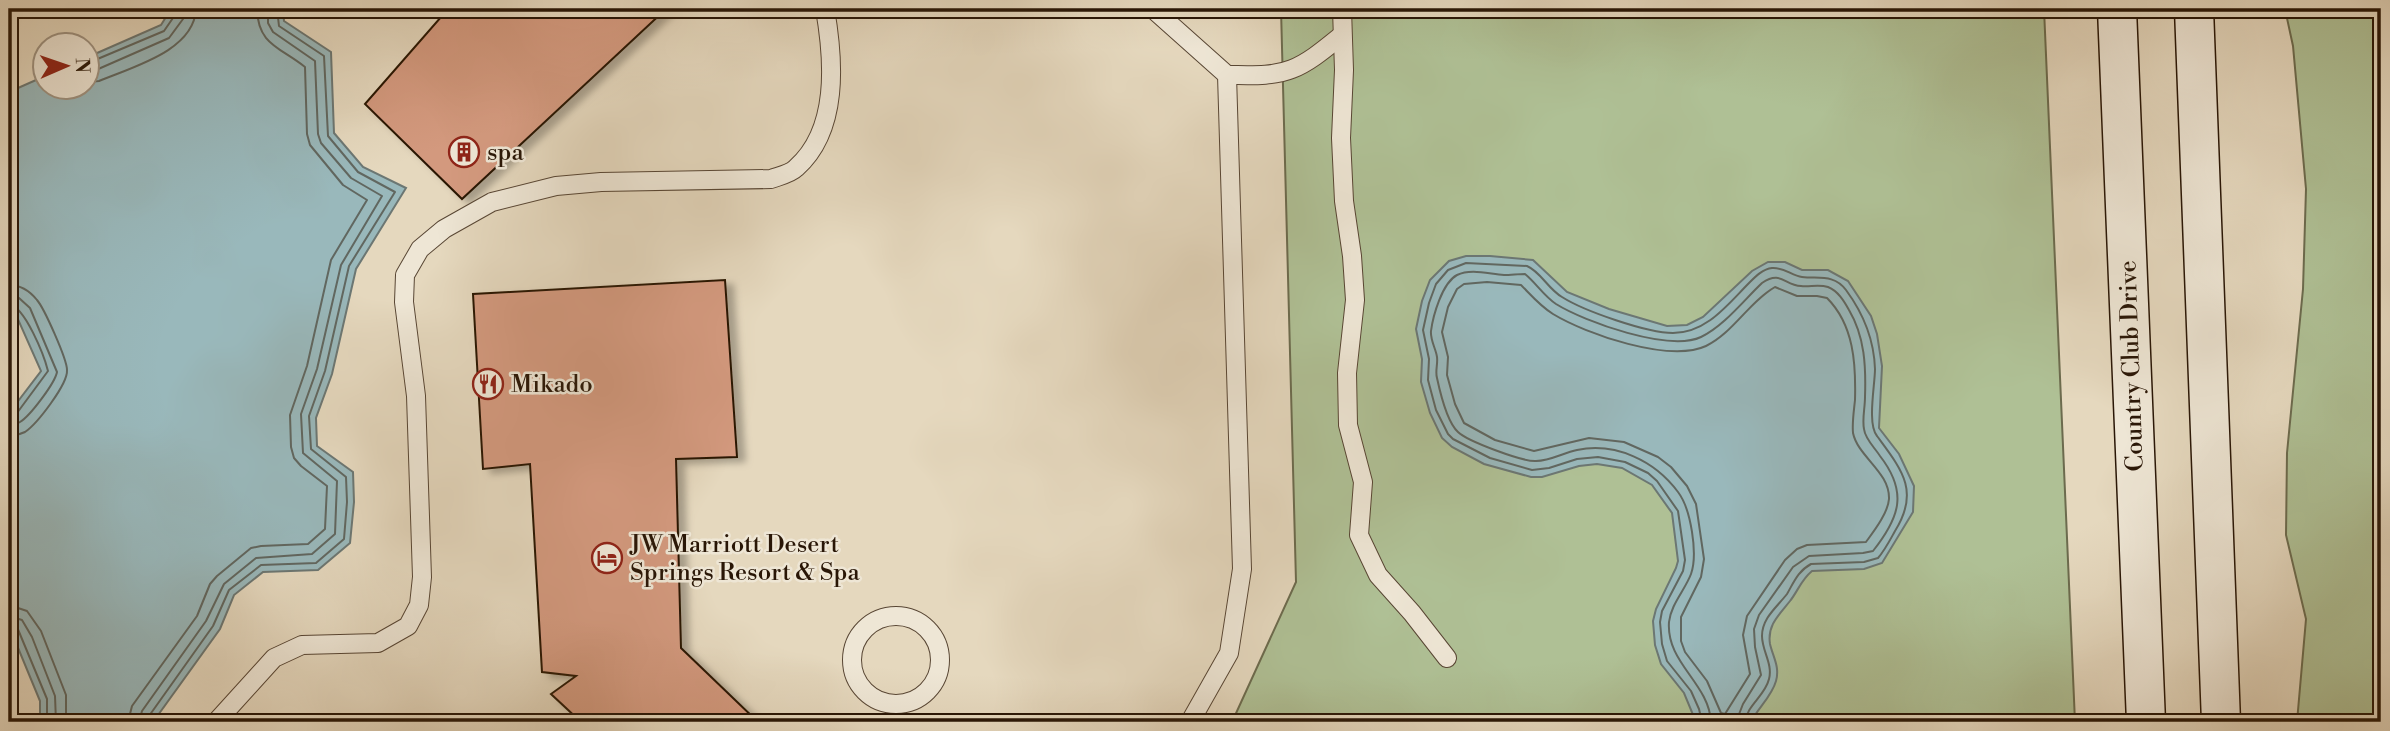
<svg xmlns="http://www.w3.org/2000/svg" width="2390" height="731" viewBox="0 0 2390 731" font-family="'Libre Bodoni',serif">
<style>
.green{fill:#afc095;stroke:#6c6b4e;stroke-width:2}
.water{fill:#99b8bb;stroke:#6c7773;stroke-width:2}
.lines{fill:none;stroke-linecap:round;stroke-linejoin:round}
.shore{stroke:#616760;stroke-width:2}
.building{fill:#d3997e;stroke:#291606;stroke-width:2;filter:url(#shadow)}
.service-casing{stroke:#584634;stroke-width:20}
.secondary-casing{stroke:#291606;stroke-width:41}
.service{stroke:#eee6d5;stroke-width:18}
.secondary{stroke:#eee6d5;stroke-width:38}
.labels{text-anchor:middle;stroke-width:5;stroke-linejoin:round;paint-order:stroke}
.poi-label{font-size:24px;fill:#291606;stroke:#eee6d5;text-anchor:start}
.street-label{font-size:24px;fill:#291606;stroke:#eee6d5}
</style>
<defs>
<filter id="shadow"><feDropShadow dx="8" dy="4.5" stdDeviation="3.5" flood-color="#0004"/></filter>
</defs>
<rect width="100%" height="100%" fill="#e5d8be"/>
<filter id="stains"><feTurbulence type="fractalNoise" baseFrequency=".00286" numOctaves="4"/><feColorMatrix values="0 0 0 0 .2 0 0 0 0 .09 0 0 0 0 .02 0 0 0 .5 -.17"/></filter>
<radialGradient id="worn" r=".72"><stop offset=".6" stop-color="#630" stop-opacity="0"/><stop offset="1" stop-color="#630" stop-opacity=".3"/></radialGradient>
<g class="green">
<polygon points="1281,9 2044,9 2075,722 1232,722 1296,582"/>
<polygon points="2285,9 2381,9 2381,722 2297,722 2306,619 2286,535 2287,453 2303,289 2306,189 2293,46"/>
</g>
<g class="water">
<polygon points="171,9 283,9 284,21 331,52 334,133 363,167 406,188 356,269 332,374 316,418 317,446 353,472 354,502 350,543 318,570 263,572 234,595 220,629 153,722 40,722 40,701 9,626 9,413 41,371 17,317 9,309 9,92 45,76 46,88 88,88 88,57 161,25"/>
<path d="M 1466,256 L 1490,256 L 1533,260 L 1567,292 L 1609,309 L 1667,326 L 1687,325 L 1703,317 L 1752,271 L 1768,262 L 1785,262 L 1802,270 L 1828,270 L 1848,281 L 1871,316 L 1877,334 L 1882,366 L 1879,428 L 1899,454 L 1914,486 L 1913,512 L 1882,563 L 1864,569 L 1812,571 C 1801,580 1798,591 1790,601 C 1779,615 1767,625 1770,644 C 1773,657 1780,667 1776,681 C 1772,696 1758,708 1751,722 L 1696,722 L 1684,693 L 1661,664 L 1655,645 L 1653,621 L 1656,609 L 1676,568 L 1678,561 L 1672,513 L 1652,485 L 1622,468 L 1597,464 L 1579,466 L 1542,477 L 1531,477 L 1484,464 L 1452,447 L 1442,438 L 1430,413 L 1421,382 L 1422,359 L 1416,329 L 1422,301 L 1430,280 L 1449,261 Z"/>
</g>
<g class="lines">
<g class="shore">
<polyline points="88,63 164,31 175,15 176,9"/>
<polyline points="88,72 96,70 169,38 183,19 185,9"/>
<path d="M 88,82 L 99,81 C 132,67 194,51 196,9"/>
<path d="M 1487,282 L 1521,285 C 1531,295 1540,306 1553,314 C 1586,334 1669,363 1706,346 C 1733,333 1749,302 1775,287 L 1797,296 L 1817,296 L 1827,298 C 1854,325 1856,364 1855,400 C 1854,410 1852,422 1853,433 C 1858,457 1890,472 1889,499 C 1888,513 1874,531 1866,542 L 1807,545 L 1797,549 L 1785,560 L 1747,616 L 1743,635 L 1750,674 L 1725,714 L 1721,713 L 1707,681 L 1685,652 L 1681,641 L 1681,617 L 1701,577 L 1704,559 L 1696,504 L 1687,486 L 1671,467 L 1658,457 L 1624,442 L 1589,438 L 1534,451 L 1495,440 L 1464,423 L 1455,404 L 1447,375 L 1448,357 L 1442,332 L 1448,307 L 1457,289 L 1464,284 Z"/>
<path d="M 9,285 C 21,285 29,290 37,300 C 44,308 67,359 67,370 C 68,384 37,424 25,432 C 19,435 15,435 9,436"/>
<path d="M 9,296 L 19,298 L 30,308 L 57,372 C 55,383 30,416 20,422 C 15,425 14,425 9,425"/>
<path d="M 9,304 C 25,307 44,355 48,371 L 17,413 L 9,416"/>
<polyline points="9,605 27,611 41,631 66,695 66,722"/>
<polyline points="9,616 22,620 32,637 55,696 56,722"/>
<polyline points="9,624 17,627 47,699 47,722"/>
<path d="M 128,722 L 132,706 L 197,616 L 210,584 L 217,576 L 251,548 L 261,546 L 308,544 L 325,529 L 327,486 L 301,466 L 294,458 L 291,447 L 290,415 L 307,366 L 331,260 L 367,200 L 343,185 L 310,145 L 307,134 L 305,67 C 280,47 258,45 257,9"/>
<polyline points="139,722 142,711 206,621 224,584 256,558 312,554 335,534 337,481 303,453 301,414 317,369 341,265 382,196 351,178 321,143 318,134 315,61 273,32 268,23 268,9"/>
<polyline points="148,722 149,716 213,626 229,590 261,565 316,563 344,539 347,502 346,477 311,449 309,416 325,371 349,266 395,192 358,172 328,136 324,56 279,26 277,9"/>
<path d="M 1702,722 L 1699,709 L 1691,691 L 1667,661 L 1662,644 L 1660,622 L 1662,611 L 1683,571 L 1685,560 L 1678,511 L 1657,481 L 1648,473 L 1625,462 L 1598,457 L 1577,459 L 1549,468 L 1532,470 L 1490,458 L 1453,439 L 1448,434 L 1436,410 L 1428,380 L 1429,359 L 1423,330 L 1429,303 L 1436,284 L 1448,270 L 1466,263 L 1527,266 C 1541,272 1548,289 1562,297 C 1584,311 1647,333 1673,333 C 1707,333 1728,304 1750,282 C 1756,276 1763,269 1772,268 C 1784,267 1792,276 1802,277 C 1819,279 1834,274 1846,290 C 1863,313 1874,339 1875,369 C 1875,385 1867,424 1877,436 C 1902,470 1920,491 1895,531 C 1890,540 1885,550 1878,558 L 1864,562 L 1811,564 C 1798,571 1794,582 1787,594 C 1777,607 1762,618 1762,636 C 1762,651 1773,664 1769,679 C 1765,696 1747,705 1745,722"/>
<path d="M 1711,722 C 1709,683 1666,663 1669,622 C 1671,604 1685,590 1691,574 C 1698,554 1691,509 1678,492 C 1655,461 1616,442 1577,450 C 1563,453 1550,461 1536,461 C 1523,462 1467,441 1458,432 C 1447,422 1440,392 1437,378 C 1435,371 1438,364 1437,357 C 1436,349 1430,340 1431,331 C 1433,316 1442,283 1457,275 C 1471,268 1489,274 1504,275 C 1511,275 1518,274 1525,274 C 1536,283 1544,296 1556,304 C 1585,322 1669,352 1701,337 C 1724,326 1744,300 1762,283 C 1781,270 1784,285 1801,286 C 1810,287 1819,284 1828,287 C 1838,291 1844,301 1849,310 C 1865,337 1866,367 1865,397 C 1865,408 1862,419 1864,429 C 1865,439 1875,448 1880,456 C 1908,492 1900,517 1873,551 L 1863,553 L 1809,556 L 1793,567 L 1759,615 L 1754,629 L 1755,647 L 1761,675 L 1743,704 L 1736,722"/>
</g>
</g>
<g class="building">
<polygon points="448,9 666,9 462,199 365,104"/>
<polygon points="725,280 737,457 676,459 681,648 758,722 581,722 551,694 576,676 542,672 530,464 483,469 473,294"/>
</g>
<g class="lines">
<g class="service-casing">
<g id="service">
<polyline points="1153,9 1227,75 1242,569 1229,653 1190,722"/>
<polyline points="1342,9 1344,70 1341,138 1344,201 1352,256 1355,300 1347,373 1348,425 1363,482 1359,535 1378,575 1412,613 1447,658"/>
<path d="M 1227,75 C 1248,75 1272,77 1292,69 C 1310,62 1327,47 1342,35"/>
<circle cx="896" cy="660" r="44"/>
<path d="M 216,722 L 274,658 L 302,645 L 378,643 L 408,626 L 419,605 L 422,577 L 416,396 L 404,302 L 405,275 L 420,249 L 444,229 L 492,202 L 556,186 L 601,182 L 771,179 C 779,176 790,174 796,168 C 839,130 834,61 825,9"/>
</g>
</g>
<g class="secondary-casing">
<g id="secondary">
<polyline points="2117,9 2146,722"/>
<polyline points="2194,9 2221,722"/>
</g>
</g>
<use href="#service" class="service"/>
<use href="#secondary" class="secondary"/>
</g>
<defs>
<g id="building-ring" transform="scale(1.575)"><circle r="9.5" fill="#eee6d5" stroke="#8f2418" stroke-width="1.5"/><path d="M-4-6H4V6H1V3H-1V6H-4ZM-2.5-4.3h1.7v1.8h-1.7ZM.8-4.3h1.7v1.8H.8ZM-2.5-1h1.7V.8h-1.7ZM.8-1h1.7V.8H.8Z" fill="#8f2418"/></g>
<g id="restaurant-ring" transform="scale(1.575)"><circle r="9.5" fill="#eee6d5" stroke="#8f2418" stroke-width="1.5"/><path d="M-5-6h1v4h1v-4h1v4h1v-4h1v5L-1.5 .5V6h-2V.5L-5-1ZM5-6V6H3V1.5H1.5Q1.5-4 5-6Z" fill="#8f2418"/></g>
<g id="hotel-ring" transform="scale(1.575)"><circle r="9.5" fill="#eee6d5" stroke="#8f2418" stroke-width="1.5"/><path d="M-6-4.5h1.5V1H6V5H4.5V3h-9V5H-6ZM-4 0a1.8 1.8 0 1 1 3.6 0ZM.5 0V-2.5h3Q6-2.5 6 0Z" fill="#8f2418"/></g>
</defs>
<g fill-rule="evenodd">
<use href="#building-ring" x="464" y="152"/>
<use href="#restaurant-ring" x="488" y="384"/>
<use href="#hotel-ring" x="607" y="558"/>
</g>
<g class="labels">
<g class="poi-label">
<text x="487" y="160">spa</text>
<text x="511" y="392">Mikado</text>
<text x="630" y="552">JW Marriott Desert<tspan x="630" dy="28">Springs Resort &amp; Spa</tspan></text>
</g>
<g class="street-label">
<text transform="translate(2131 366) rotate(-92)" y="8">Country Club Drive</text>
</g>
</g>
<rect width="2390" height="731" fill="none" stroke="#e5d8be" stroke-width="35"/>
<rect x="10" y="10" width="2369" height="710" fill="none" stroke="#291606" stroke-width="3.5"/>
<rect x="18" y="18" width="2355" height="696" fill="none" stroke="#291606" stroke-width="2"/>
<g transform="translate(66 66) rotate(88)"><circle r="33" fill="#eee6d5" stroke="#9f9382" stroke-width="2"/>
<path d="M0-5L12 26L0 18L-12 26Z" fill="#8f2418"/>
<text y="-10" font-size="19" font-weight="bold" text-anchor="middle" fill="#291606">N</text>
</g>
<rect width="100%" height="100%" filter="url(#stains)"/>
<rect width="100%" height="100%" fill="url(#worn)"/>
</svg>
